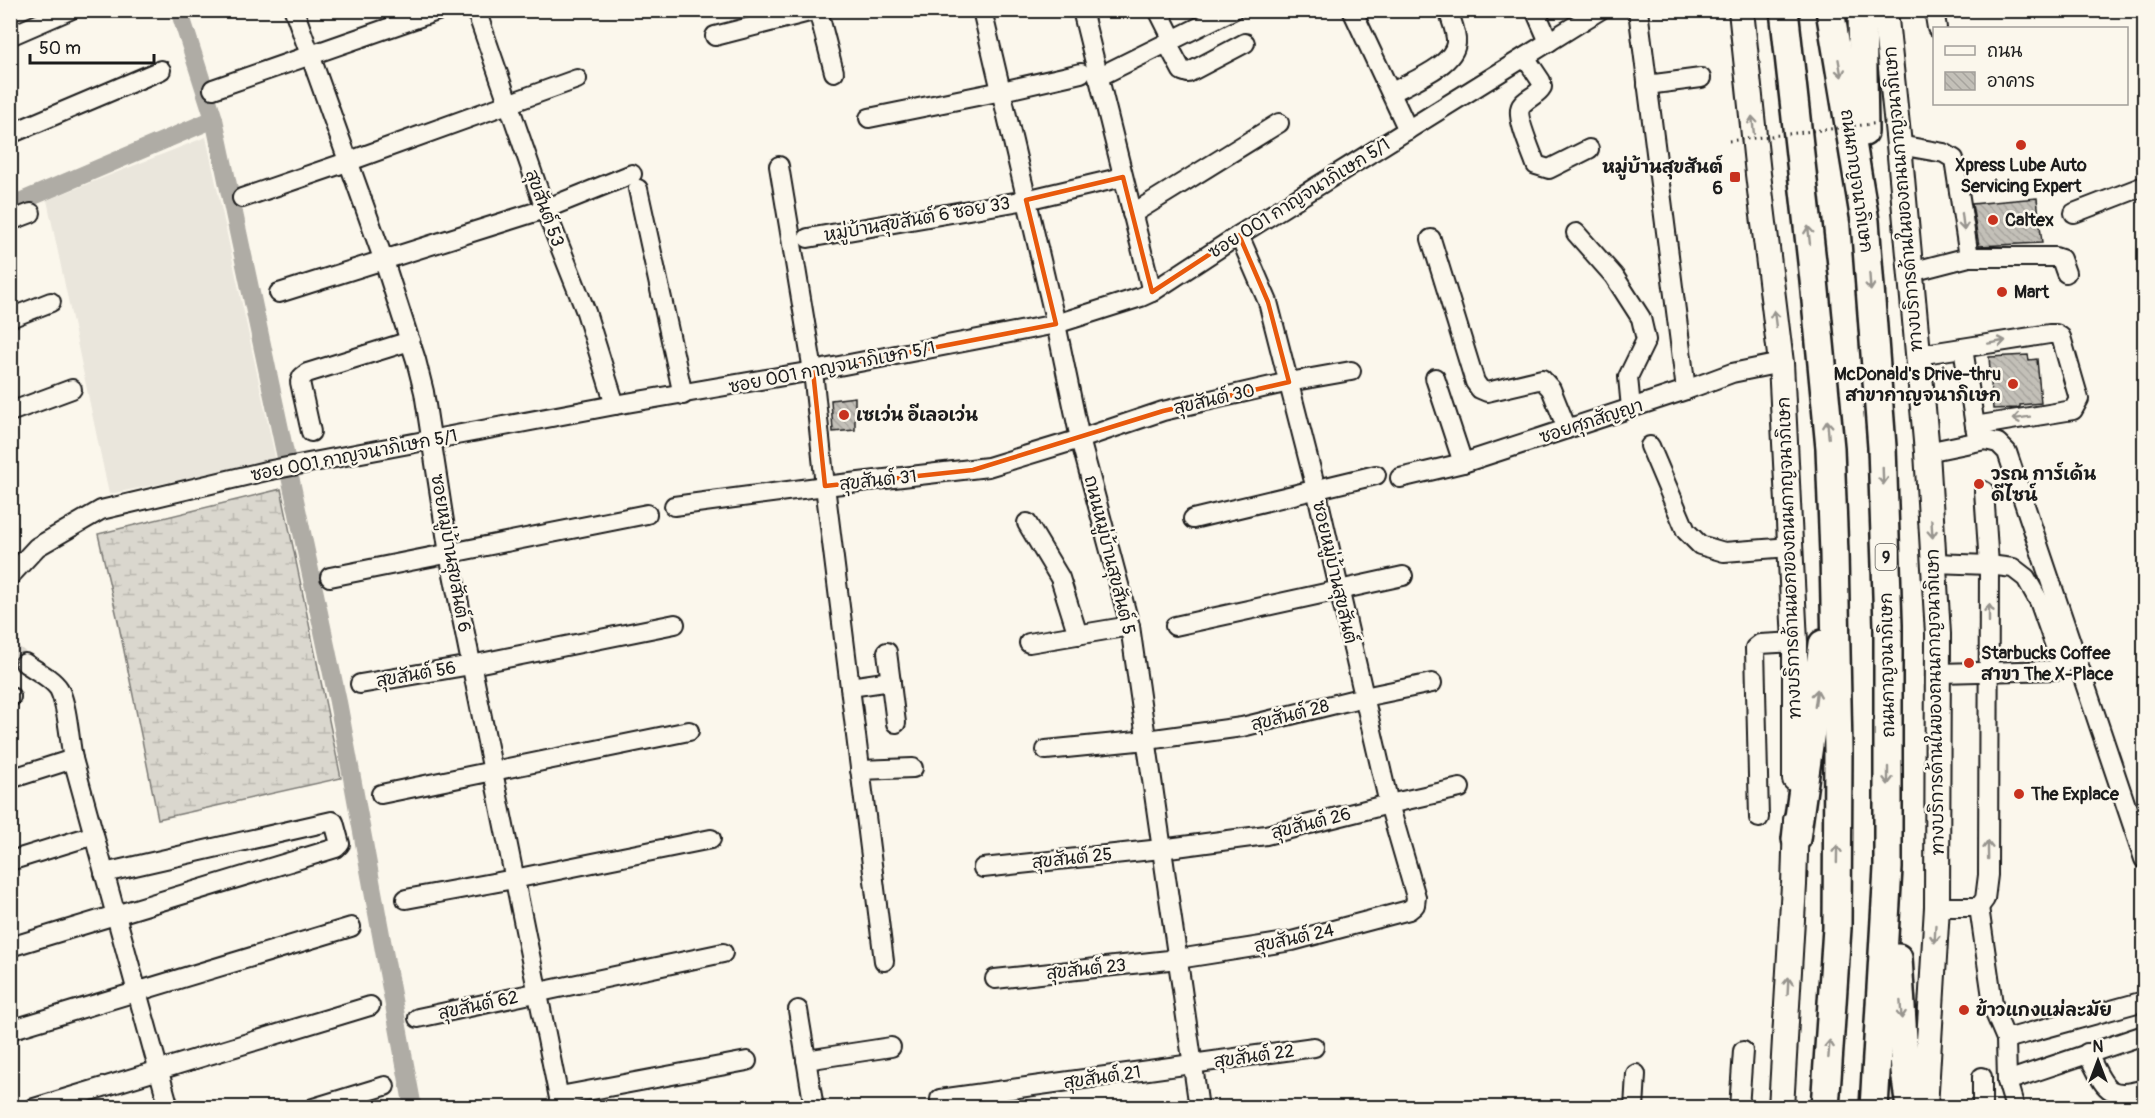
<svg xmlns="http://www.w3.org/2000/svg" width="2155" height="1118" viewBox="0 0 2155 1118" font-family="Pangolin,'Playpen Sans Thai',sans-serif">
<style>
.built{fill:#eae6dc}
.wetland{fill:url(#wetland-marsh);stroke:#7b7a75;stroke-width:1.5}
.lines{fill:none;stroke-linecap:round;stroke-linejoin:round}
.canal{stroke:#afaca5;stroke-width:18}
.building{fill:url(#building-back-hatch);stroke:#1c1c1c;stroke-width:1.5}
.minor-tunnel{stroke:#dad6cd;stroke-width:18;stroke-dasharray:18 9;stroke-linecap:butt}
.minor-casing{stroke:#1c1c1c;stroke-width:22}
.major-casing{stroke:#1c1c1c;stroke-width:28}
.highway-casing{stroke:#1c1c1c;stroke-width:32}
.minor{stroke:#fbf7ec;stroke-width:18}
.major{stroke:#fbf7ec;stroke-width:24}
.highway{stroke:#fbf7ec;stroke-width:27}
.path-bridge{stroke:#1c1c1c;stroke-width:3;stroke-dasharray:1.5 4.5;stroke-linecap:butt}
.oneway{stroke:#97948e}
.marked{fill:none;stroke:#e8590c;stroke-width:4.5;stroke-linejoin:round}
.poi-dot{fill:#c8321e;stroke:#fbf7ec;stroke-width:2}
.labels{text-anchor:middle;stroke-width:5;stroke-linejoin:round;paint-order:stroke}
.shield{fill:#fbf7ec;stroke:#5f5e5a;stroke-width:1.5}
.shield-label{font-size:16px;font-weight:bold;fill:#1c1c1c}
.poi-label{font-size:18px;font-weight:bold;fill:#1c1c1c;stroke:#fbf7ec;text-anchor:start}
.street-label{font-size:18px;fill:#1c1c1c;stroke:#fbf7ec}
</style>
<defs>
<pattern id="wetland-marsh" width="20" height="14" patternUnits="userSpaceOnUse" patternTransform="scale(1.5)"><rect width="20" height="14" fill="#dad7ce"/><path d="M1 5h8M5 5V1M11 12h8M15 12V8" fill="none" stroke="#bab8b0"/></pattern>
<pattern id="building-back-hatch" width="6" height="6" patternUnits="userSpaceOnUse" patternTransform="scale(1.5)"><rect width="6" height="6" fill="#c3c0b8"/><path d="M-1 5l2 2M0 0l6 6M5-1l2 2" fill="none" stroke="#a7a49e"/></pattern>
</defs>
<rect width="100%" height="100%" fill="#fbf7ec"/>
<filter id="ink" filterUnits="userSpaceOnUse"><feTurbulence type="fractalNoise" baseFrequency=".0167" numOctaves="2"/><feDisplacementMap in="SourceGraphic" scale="12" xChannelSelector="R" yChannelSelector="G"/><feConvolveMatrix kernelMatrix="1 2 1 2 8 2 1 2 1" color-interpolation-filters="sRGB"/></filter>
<g filter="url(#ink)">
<polygon class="built" points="206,137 276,461 109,494 47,200"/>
<polygon class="wetland" points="281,489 341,778 158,819 118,621 98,534"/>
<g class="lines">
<g class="canal">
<polyline points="179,10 214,119 338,702 413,1108"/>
<polyline points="10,206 214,119"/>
</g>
</g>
<g class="building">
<polygon points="2037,198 2042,243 1979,246 1972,204"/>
<polygon points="2028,355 2029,360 2037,359 2041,403 2020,405 2020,407 2017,408 1993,409 1989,357"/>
<polygon points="855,397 855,430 833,432 831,400"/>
</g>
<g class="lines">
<polyline class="minor-tunnel" points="10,651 25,663"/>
<g class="minor-casing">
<g id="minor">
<polyline points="294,10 384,261 416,360 424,392 449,554 561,1108"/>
<polyline points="476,10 545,209 586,312 615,405"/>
<polyline points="818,10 834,72"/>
<polyline points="982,10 1056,324 1080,439 1130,626 1199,1108"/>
<polyline points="1082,10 1152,292"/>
<polyline points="1158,10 1173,40"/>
<polyline points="1352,10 1408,130"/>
<polyline points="1535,10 1549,42"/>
<polyline points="1638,10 1686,390"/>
<polyline points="1934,10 1937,28"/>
<polyline points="10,36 70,10"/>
<polyline points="715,36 817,10"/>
<polyline points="1167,43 1182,71 1188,73 1245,43"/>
<path d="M 1525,57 L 1541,81 L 1542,87 C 1537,96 1526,98 1521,106 C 1515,116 1532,153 1536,165 L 1549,169 L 1589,149"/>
<polyline points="1098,77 1233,10"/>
<polyline points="1647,85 1701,78"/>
<polyline points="213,89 440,10"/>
<path d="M 1391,93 C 1409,82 1454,66 1456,43 C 1457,33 1451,20 1448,10"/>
<polyline points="869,118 1002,91 1081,73"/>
<polyline points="10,134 161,70"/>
<polyline points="1899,145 1944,153 1954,159 1969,257 1911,272"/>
<polyline points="779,166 813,371 825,486 884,961"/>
<polyline points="638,189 683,395"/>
<polyline points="242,198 347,162 577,79"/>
<polyline points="2074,213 2144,186"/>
<polyline points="1132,214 1279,123"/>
<polyline points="10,221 31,213"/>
<polyline points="1576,233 1614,276 1641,318 1646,340 1628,377 1631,408"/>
<polyline points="808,238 1026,200 1123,177"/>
<polyline points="1431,239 1475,382 1480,389 1487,392 1542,379 1551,389 1567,429"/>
<polyline points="1969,257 2055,257 2061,259 2066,273"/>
<polyline points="279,293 545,209 632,174"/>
<polyline points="10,318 51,302"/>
<polyline points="1963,348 1975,426"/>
<polyline points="1918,355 2049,334 2056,334 2061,337 2079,399 2073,410 1975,426 1978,441"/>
<polyline points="1435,378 1463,463"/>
<polyline points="10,412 72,389"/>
<polyline points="311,432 300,382 302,377 307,373 410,341"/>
<polyline points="1650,446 1686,531 1700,545 1724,552 1791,547"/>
<polyline points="1927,452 1985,440 1998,443 2007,452 2144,859"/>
<polyline points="1400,478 1463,463 1686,390 1732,373 1781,363"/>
<polyline points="674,506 825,486 988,467 1080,439 1163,411 1289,382 1351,371"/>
<polyline points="1193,519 1376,475"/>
<polyline points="1027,523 1060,578 1078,635"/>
<polyline points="1934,563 1989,565 2013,568 2026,578 2039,601 2062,666 2058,670 1938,673"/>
<polyline points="10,576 37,547 101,510 266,471 615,405 813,371 1056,324 1141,297 1152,292 1239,235 1600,10"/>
<polyline points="330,577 647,514"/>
<polyline points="1175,626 1403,576"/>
<polyline points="1029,643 1130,626"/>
<polyline points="887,652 896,723"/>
<path d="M 25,663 C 35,670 52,678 59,689 C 68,707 69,739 73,759 L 169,1108"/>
<polyline points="360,684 471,665 675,624"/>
<polyline points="850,687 891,681"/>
<polyline points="10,697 11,697"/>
<polyline points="1046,750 1147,740 1242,727 1364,697 1432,683"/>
<polyline points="860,770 913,768"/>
<polyline points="10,779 73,759"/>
<polyline points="381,794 689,731"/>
<polyline points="1759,818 1755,648 1760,644 1795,642"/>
<polyline points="10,861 94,835"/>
<polyline points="983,868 1161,849 1266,835 1389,804 1460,788"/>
<polyline points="406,899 514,879 711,839"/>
<polyline points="1937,907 1979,907 1994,1011 2006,1039 2007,1081 2015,1108"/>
<polyline points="1979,907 1985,899 1988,875 1989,565 1984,491"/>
<polyline points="10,947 336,848 340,844 334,822 332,821 104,873"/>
<polyline points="995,979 1178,959 1292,941 1409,910 1415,905 1416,897 1389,804 1316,489 1268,302 1239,235"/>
<polyline points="798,1010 814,1108"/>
<polyline points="418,1018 723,953"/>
<polyline points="10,1030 351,927"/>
<polyline points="2006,1039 2144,1001"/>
<path d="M 2087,1053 C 2105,1085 2104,1101 2144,1089"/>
<polyline points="806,1060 891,1047"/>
<polyline points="2007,1081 2144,1035"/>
<polyline points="560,1096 747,1061"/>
<polyline points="940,1099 1314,1047"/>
<polyline points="34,1108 370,1006"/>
<polyline points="313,1108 385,1086"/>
<polyline points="1634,1108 1636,1074"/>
<polyline points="1739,1108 1743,1051"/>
<polyline points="1982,1108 1982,1077"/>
</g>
</g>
<g class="major-casing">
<g id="major">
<polyline points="1741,10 1758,174 1781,363 1795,642 1795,779"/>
<polyline points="1885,10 1899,145 1927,452 1938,634 1937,907 1925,1108"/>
<polyline points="1781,1108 1794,885 1796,820"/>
</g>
</g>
<g class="highway-casing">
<g id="highway">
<polyline points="1784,10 1814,280 1830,448 1834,554 1838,750 1837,928 1825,1108"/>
<polyline points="1830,10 1865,221 1882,447 1888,625 1888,868 1874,1108"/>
<polyline points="1862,10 1864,132"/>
<polyline points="1796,839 1823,644"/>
<polyline points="1898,958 1905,1071 1910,1108"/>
</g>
</g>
<use href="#minor" class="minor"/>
<use href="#major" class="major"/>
<use href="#highway" class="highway"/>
<polyline class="path-bridge" points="1729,141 1905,120"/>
</g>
<defs><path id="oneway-shaft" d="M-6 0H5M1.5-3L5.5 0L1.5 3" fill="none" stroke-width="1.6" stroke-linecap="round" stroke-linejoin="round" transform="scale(1.5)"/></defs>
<g class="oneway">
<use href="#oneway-shaft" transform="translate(1840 68) rotate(80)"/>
<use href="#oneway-shaft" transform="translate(1753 125) rotate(-96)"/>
<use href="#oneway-shaft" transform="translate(1963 222) rotate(83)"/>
<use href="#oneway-shaft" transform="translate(1809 235) rotate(-96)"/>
<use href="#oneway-shaft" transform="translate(1870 282) rotate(86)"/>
<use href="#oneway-shaft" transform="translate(1775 319) rotate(-97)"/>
<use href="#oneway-shaft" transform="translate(1997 342) rotate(-10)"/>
<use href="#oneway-shaft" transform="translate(2021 418) rotate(171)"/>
<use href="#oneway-shaft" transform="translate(1828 429) rotate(-95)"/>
<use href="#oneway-shaft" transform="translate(1883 476) rotate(88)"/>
<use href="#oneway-shaft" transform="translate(1932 529) rotate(86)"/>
<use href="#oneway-shaft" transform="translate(1989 613) rotate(-90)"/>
<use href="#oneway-shaft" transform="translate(1816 698) rotate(-82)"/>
<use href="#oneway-shaft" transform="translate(1888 776) rotate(90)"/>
<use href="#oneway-shaft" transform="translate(1988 850) rotate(-91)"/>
<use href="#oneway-shaft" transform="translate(1837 854) rotate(-89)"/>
<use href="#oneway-shaft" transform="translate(1935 934) rotate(93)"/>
<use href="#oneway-shaft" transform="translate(1788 986) rotate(-87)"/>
<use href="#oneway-shaft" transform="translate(1901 1010) rotate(86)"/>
<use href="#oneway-shaft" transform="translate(1829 1049) rotate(-86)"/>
</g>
</g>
<path class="marked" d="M 1123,177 L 1152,292 L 1239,235 L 1268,302 L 1289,382 L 1163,411 L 973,470 L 825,486 L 813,371 L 1056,324 L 1026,200 Z"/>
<g class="poi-dot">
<circle cx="2021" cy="145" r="6"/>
<rect x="1729" y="171" width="12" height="12" rx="3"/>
<circle cx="1993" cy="220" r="6"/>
<circle cx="2002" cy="292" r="6"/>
<circle cx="2013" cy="384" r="6"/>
<circle cx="844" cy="415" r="6"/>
<circle cx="1979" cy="484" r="6"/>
<circle cx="1969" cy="663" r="6"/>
<circle cx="2019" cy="794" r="6"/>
<circle cx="1964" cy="1010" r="6"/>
</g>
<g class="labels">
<rect class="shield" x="1875.5" y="544" width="21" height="26" rx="4.5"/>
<g class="shield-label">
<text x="1886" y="563">9</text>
</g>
<g class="poi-label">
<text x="2021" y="171" text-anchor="middle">Xpress Lube Auto<tspan x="2021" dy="21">Servicing Expert</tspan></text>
<text x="1723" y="173" text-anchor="end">หมู่บ้านสุขสันต์<tspan x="1723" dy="21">6</tspan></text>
<text x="2005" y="226">Caltex</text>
<text x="2014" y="298">Mart</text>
<text x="2001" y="380" text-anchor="end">McDonald's Drive-thru<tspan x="2001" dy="21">สาขากาญจนาภิเษก</tspan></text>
<text x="856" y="421">เซเว่น อีเลอเว่น</text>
<text x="1991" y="480">วรุณ การ์เด้น<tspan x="1991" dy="21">ดีไซน์</tspan></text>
<text x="1981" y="659">Starbucks Coffee<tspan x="1981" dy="21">สาขา The X-Place</tspan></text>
<text x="2031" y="800">The Explace</text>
<text x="1976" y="1016">ข้าวแกงแม่ละมัย</text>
</g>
<g class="street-label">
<text transform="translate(1857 181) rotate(82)" y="6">ถนนกาญจนาภิเษก</text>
<text transform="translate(1299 198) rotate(-32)" y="6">ซอย 001 กาญจนาภิเษก 5/1</text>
<text transform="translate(1903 199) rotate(-95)" y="6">ทางบริการด้านในของถนนกาญจนาภิเษก</text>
<text transform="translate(545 208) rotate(70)" y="6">สุขสันต์ 53</text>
<text transform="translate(917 219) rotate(-10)" y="6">หมู่บ้านสุขสันต์ 6 ซอย 33</text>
<text transform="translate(832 367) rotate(-11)" y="6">ซอย 001 กาญจนาภิเษก 5/1</text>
<text transform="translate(1214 399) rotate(-13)" y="6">สุขสันต์ 30</text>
<text transform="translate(1591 421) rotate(-18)" y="6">ซอยศุภสัญญา</text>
<text transform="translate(354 455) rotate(-11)" y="6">ซอย 001 กาญจนาภิเษก 5/1</text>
<text transform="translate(878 480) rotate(-6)" y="6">สุขสันต์ 31</text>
<text transform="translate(451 553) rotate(80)" y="6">ซอยหมู่บ้านสุขสันต์ 6</text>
<text transform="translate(1110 555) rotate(76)" y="6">ถนนหมู่บ้านสุขสันต์ 5</text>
<text transform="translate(1789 558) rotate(-92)" y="6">ทางบริการด้านนอกของถนนกาญจนาภิเษก</text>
<text transform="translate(1335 572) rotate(77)" y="6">ซอยหมู่บ้านสุขสันต์</text>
<text transform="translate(1887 665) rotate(-91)" y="6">ถนนกาญจนาภิเษก</text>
<text transform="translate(416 674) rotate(-10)" y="6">สุขสันต์ 56</text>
<text transform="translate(1935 702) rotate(-91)" y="6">ทางบริการด้านในของถนนกาญจนาภิเษก</text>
<text transform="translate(1290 715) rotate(-14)" y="6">สุขสันต์ 28</text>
<text transform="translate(1311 823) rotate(-14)" y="6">สุขสันต์ 26</text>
<text transform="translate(1072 858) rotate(-6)" y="6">สุขสันต์ 25</text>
<text transform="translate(1294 938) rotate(-12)" y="6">สุขสันต์ 24</text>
<text transform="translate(1086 969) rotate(-6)" y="6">สุขสันต์ 23</text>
<text transform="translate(478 1005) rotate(-12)" y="6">สุขสันต์ 62</text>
<text transform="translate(1254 1056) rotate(-8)" y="6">สุขสันต์ 22</text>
<text transform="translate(1102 1077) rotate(-8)" y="6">สุขสันต์ 21</text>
</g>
</g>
<rect width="2155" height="1118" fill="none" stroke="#fbf7ec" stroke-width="36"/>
<rect x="18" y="18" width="2119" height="1082" fill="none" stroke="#1c1c1c" stroke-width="2" filter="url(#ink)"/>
<rect x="1933" y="27" width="195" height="78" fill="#fbf7ec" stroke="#a29f99" stroke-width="1.5"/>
<rect x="1945" y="46" width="30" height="9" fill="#fbf7ec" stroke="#a29f99" stroke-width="1.5"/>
<text x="1987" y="57" font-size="18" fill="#1c1c1c">ถนน</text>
<rect x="1945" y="72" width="30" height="18" fill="url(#building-back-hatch)" stroke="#a29f99" stroke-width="1.5"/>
<text x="1987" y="87" font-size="18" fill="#1c1c1c">อาคาร</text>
<g transform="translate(2098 1061)" stroke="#fbf7ec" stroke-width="4.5" paint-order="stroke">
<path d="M0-4.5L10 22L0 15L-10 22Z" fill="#1c1c1c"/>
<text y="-9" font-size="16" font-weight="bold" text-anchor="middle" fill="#1c1c1c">N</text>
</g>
<path d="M30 54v9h124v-9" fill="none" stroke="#1c1c1c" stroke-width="3"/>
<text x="39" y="54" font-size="18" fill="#1c1c1c" stroke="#fbf7ec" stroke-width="4.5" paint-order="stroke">50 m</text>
</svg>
